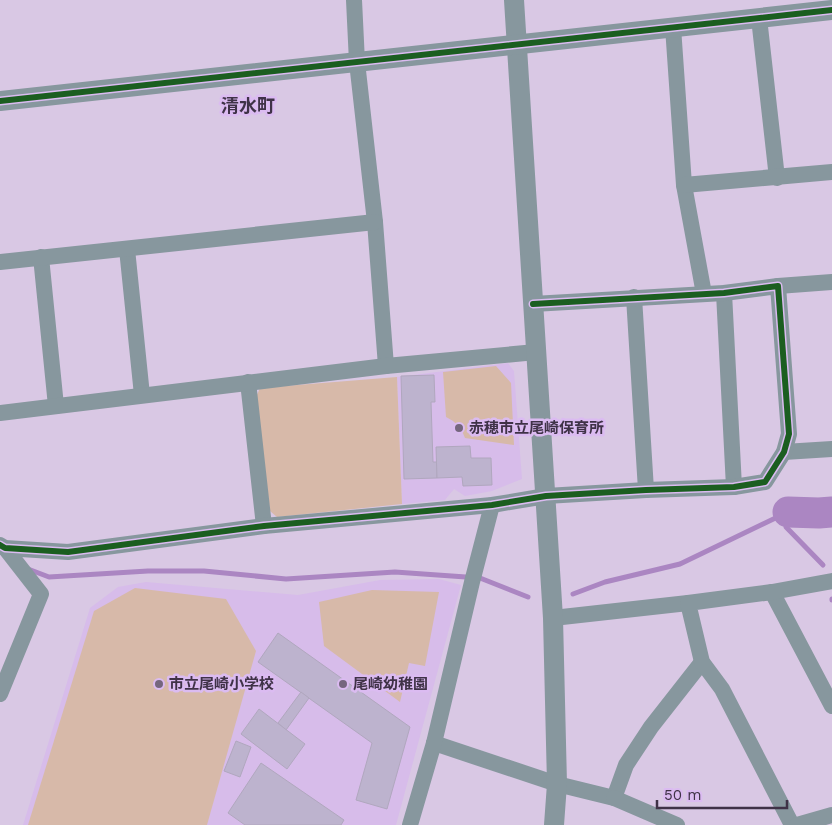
<svg xmlns="http://www.w3.org/2000/svg" width="832" height="825" viewBox="0 0 832 825" font-family="'Work Sans','Noto Sans JP',sans-serif">
<style>
.built{fill:#d7bcea}
.green{fill:#d7b9a9}
.lines{fill:none;stroke-linecap:round;stroke-linejoin:round}
.stream{stroke:#ab86c2;stroke-width:5}
.river{stroke:#ab86c2;stroke-width:31}
.building{fill:#bdb3ce;stroke:#b0a7be}
.minor{stroke:#87979e;stroke-width:16}
.tertiary{stroke:#87979e;stroke-width:20}
.cycleway-casing{stroke:#dbbbf1;stroke-width:9}
.cycleway{stroke:#1b5e20;stroke-width:6}
.poi-dot{fill:#75667e;stroke:#dbbbf1;stroke-width:2}
.labels{text-anchor:middle;stroke-width:5;stroke-linejoin:round;paint-order:stroke}
.poi-label{font-size:15px;font-weight:bold;fill:#3f3247;stroke:#dbbbf1;text-anchor:start}
.quarter-label{font-size:18px;font-weight:bold;fill:#3f3247;stroke:#dbbbf1}
</style>
<rect width="100%" height="100%" fill="#d9c8e4"/>
<g class="built">
<polygon points="508,363 514,371 522,479 492,491 465,496 454,489 445,500 402,504 397,377"/>
<polygon points="439,579 461,585 396,825 23,825 90,608 118,587 146,582 298,595 380,580"/>
</g>
<g class="green">
<path d="M 496,366 L 511,383 L 514,445 L 465,438 C 461,427 456,422 446,417 L 443,372 Z"/>
<polygon points="397,377 402,504 277,517 270,511 256,397 260,388"/>
<polygon points="135,588 226,599 256,651 207,825 28,825 94,611"/>
<polygon points="372,590 439,592 425,666 409,663 400,702 324,646 319,602"/>
</g>
<g class="lines">
<g class="stream">
<polyline points="788,512 786,527 823,565"/>
<polyline points="28,569 49,577 148,571 204,571 286,579 395,572 480,578 528,597"/>
<polyline points="573,594 605,582 680,564 788,512"/>
<polyline points="832,599 832,600"/>
</g>
<polyline class="river" points="788,512 819,513 832,512"/>
</g>
<g class="building">
<polygon points="434,375 435,402 431,402 433,462 437,462 437,478 404,479 401,376"/>
<polygon points="470,446 471,458 491,458 492,485 463,486 462,477 437,478 436,447"/>
<polygon points="278,633 410,727 387,809 356,800 372,743 258,662"/>
<polygon points="301,692 309,698 286,730 278,723"/>
<polygon points="259,709 305,744 287,769 241,734"/>
<polygon points="236,741 251,747 240,777 224,771"/>
<polygon points="261,763 344,820 341,825 245,825 228,813"/>
</g>
<g class="lines">
<g class="minor">
<polyline points="354,0 357,62 375,222 386,366"/>
<polyline points="759,18 777,178"/>
<polyline points="673,27 684,185 704,294"/>
<polyline points="684,185 832,172"/>
<polyline points="127,249 142,395"/>
<polyline points="41,257 56,406"/>
<polyline points="0,262 375,222"/>
<polyline points="778,286 832,282"/>
<polyline points="724,293 734,487"/>
<polyline points="634,297 646,490"/>
<polyline points="248,382 264,526"/>
<polyline points="0,413 386,366 536,352"/>
<polyline points="784,452 832,449"/>
<polyline points="0,545 5,548 68,552 264,526 492,505 546,496 646,490 734,487 765,482 784,452 789,434 778,286 724,293 533,304"/>
<polyline points="772,592 832,706"/>
<polyline points="553,618 688,603"/>
<polyline points="0,694 41,594 5,548"/>
<polyline points="434,743 557,784 614,798 626,765 651,727 702,662"/>
<polyline points="614,798 677,825"/>
<polyline points="410,825 434,743 472,582 492,505"/>
<polyline points="792,825 722,689 702,662 688,603 772,592 832,581"/>
<polyline points="797,825 832,815"/>
</g>
<g class="tertiary">
<polyline points="514,0 553,618 557,784 554,825"/>
<polyline points="0,101 832,10"/>
</g>
<g class="cycleway-casing">
<g id="cycleway">
<polyline points="0,101 832,10"/>
<polyline points="0,545 5,548 68,552 264,526 492,505 546,496 646,490 734,487 765,482 784,452 789,434 778,286 724,293 533,304"/>
</g>
</g>
<use href="#cycleway" class="cycleway"/>
</g>
<g class="poi-dot">
<circle cx="459" cy="428" r="5"/>
<circle cx="159" cy="684" r="5"/>
<circle cx="343" cy="684" r="5"/>
</g>
<g class="labels">
<g class="poi-label">
<text x="469" y="433">赤穂市立尾崎保育所</text>
<text x="169" y="689">市立尾崎小学校</text>
<text x="353" y="689">尾崎幼稚園</text>
</g>
<g class="quarter-label">
<text x="248" y="112">清水町</text>
</g>
</g>
<path d="M657 800v8h130v-8" fill="none" stroke="#3f3247" stroke-width="2.5"/>
<text x="664" y="800" font-size="15" fill="#3f3247" stroke="#dbbbf1" stroke-width="4" paint-order="stroke">50 m</text>
</svg>
